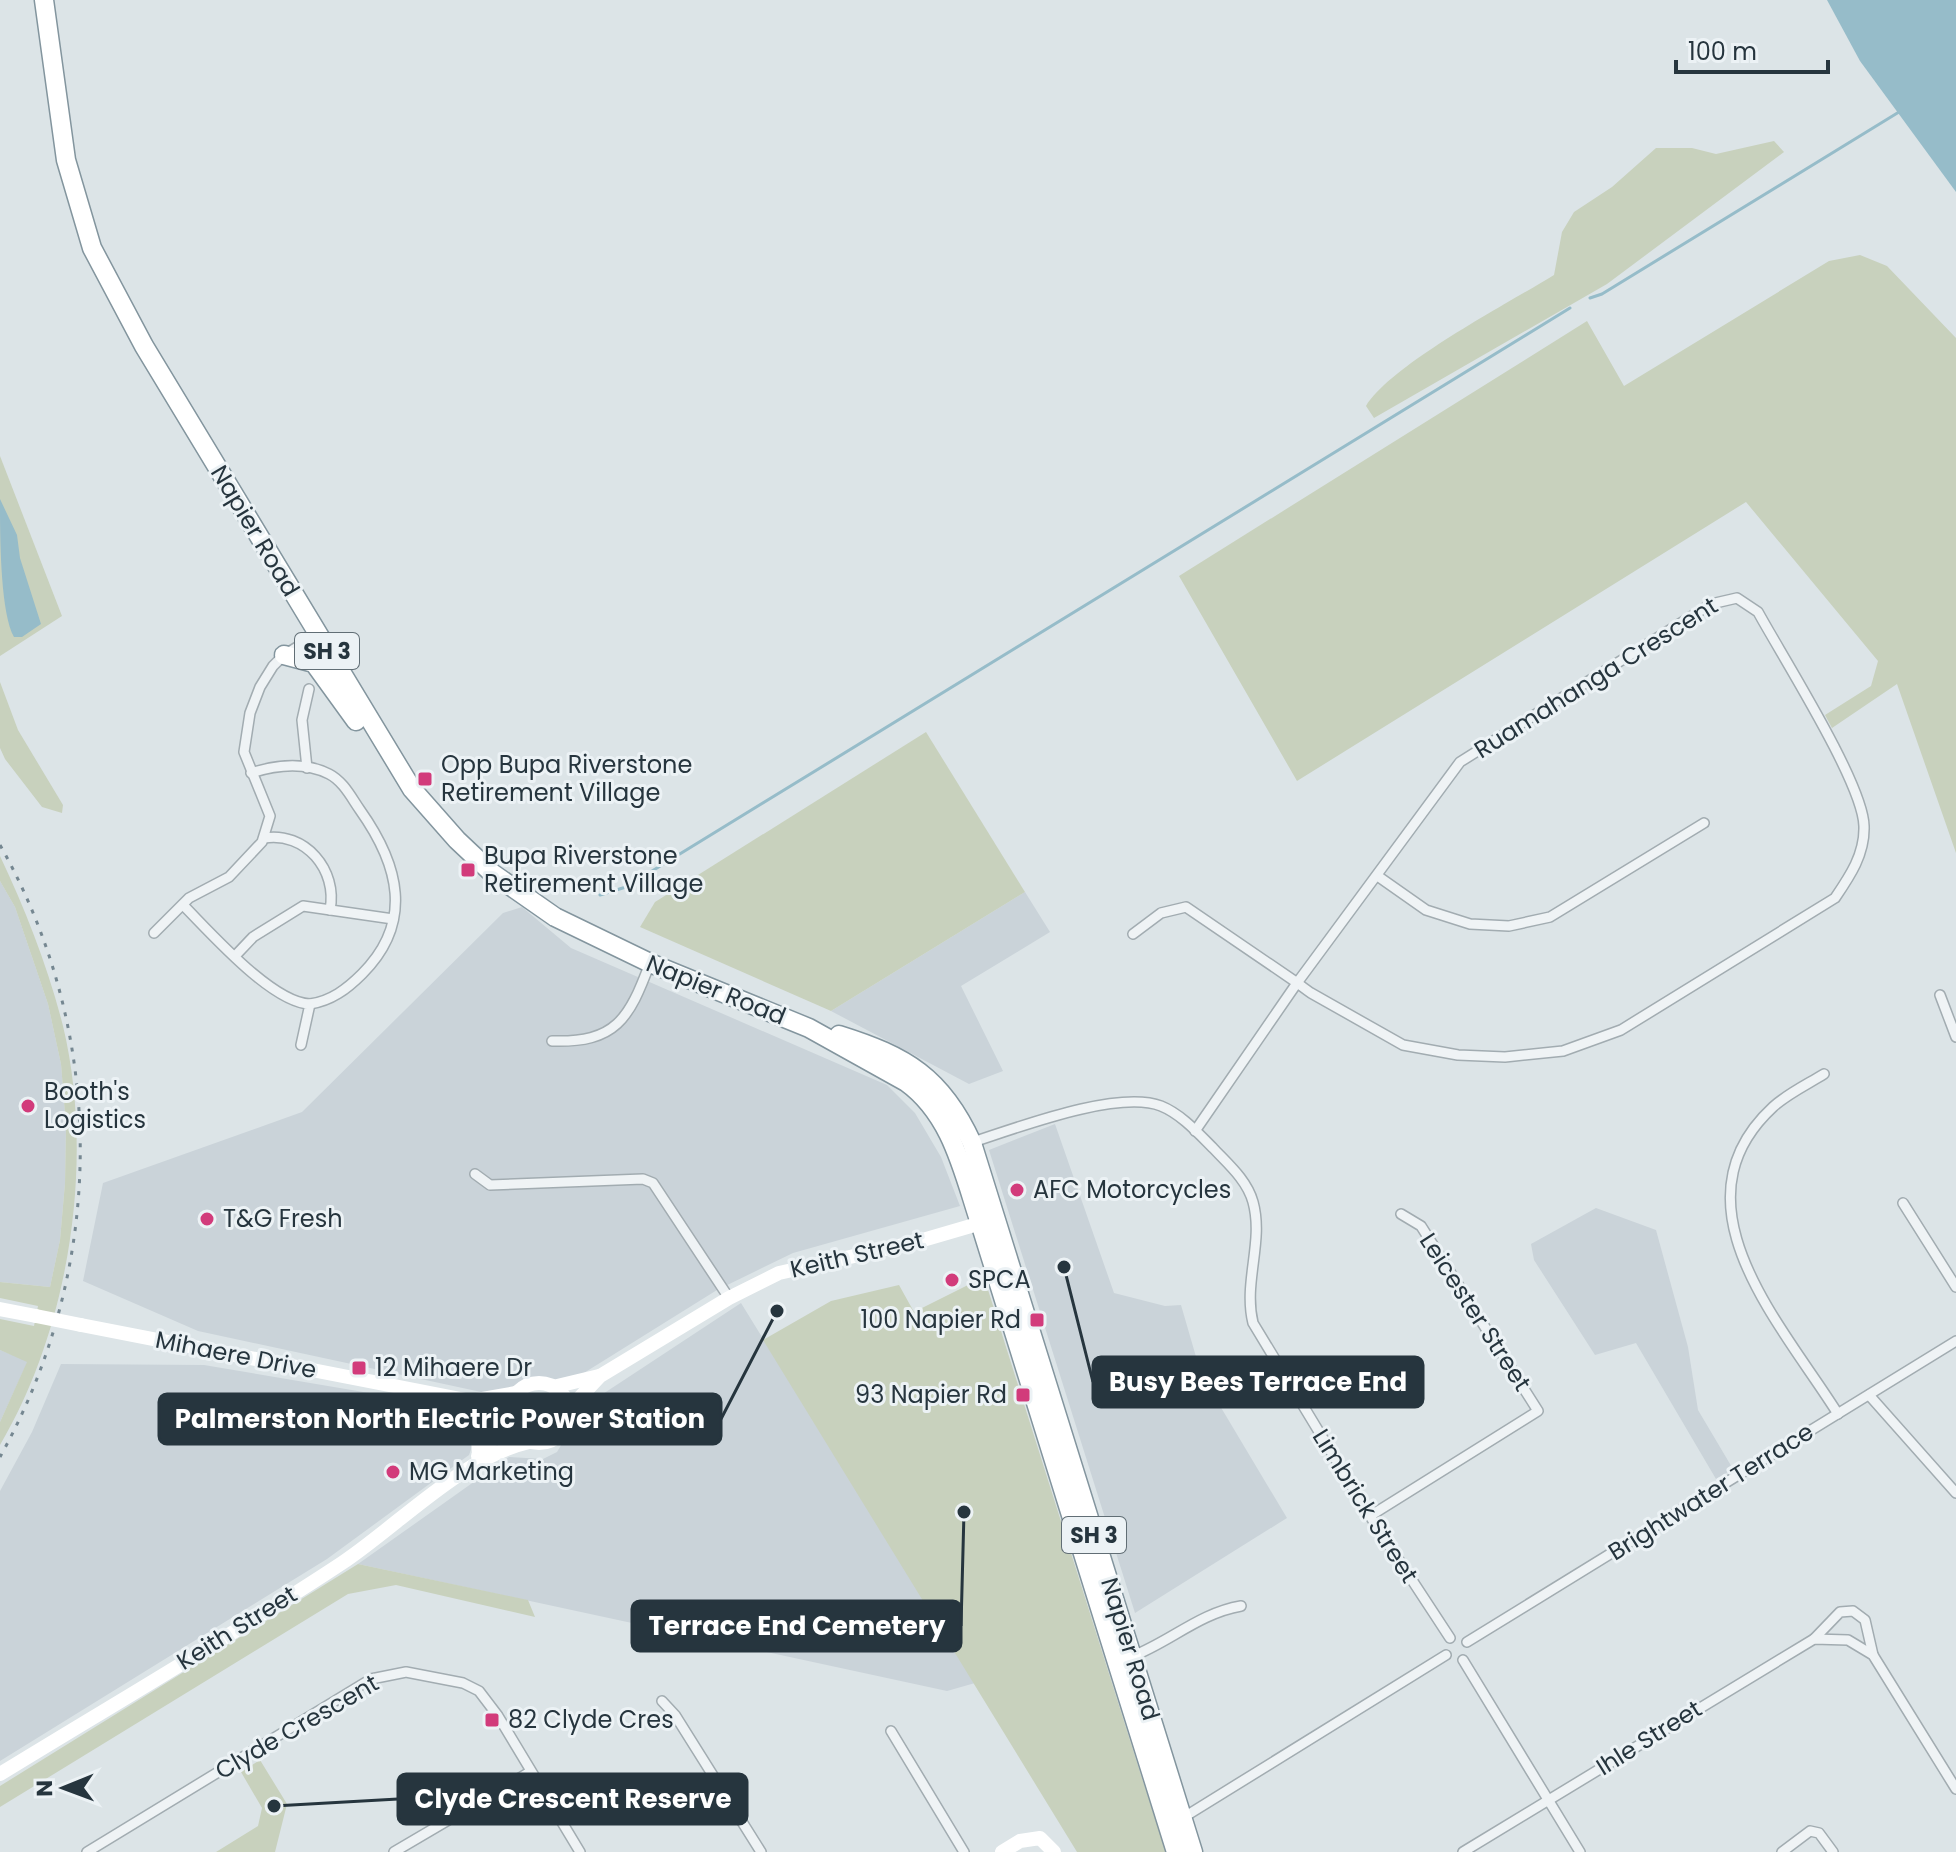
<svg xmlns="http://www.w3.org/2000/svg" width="1956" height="1852" viewBox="0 0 1956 1852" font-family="Poppins,sans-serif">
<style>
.built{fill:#cad3d9}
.green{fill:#c8d1bd}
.water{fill:#96bcc9}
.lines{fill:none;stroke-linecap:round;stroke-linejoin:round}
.stream{stroke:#96bcc9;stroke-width:3}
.street-casing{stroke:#a2acb1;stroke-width:12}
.highway-casing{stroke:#83959e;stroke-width:21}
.street{stroke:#eff3f5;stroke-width:9}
.secondary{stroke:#fff;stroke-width:14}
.highway{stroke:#fff;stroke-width:18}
.rail{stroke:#758791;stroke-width:3;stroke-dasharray:4 8;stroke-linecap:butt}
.secondary-bridge{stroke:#fff;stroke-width:14}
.poi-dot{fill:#d23b7b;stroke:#ecf2f5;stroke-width:3}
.labels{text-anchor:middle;stroke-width:6;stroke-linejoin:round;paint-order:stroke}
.shield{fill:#ecf2f5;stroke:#616e75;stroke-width:2}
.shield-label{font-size:22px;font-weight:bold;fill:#26353e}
.street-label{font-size:24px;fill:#26353e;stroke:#ecf2f5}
.poi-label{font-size:24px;fill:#26353e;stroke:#ecf2f5;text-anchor:start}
.leader{fill:none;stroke:#26353e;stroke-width:3}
.callout-dot{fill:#26353e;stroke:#ecf2f5;stroke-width:3}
.callout{fill:#26353e;stroke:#26353e;stroke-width:3}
.callout-label{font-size:26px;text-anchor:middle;font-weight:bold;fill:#fff}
</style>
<rect width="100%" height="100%" fill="#dce4e7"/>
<g class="built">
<polygon points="0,881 15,907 48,1004 61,1064 66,1125 65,1183 60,1240 50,1287 0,1282"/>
<polygon points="1025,892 1050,932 961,986 1003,1071 969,1084 831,1011"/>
<polygon points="522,907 571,948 887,1085 915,1113 941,1157 960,1206 793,1253 717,1290 563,1386 495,1395 198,1331 83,1281 103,1183 302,1112 503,913"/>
<polygon points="1055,1124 1114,1293 1165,1306 1181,1305 1201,1374 1287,1518 1135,1613 989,1150"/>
<polygon points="1596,1208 1656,1230 1688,1347 1698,1410 1733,1469 1716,1479 1636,1343 1595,1355 1534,1260 1531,1244"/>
<polygon points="741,1303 975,1683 947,1691 358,1564 509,1457 543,1459 557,1452 570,1430 574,1413"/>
<polygon points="0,1350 28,1361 0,1422"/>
<polygon points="61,1364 204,1365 458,1408 473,1423 475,1438 469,1455 327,1559 0,1761 0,1491 32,1432"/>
</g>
<g class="green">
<path d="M 1774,141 L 1784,152 L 1607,284 L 1374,418 L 1366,406 C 1392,364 1507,304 1554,275 L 1562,232 L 1574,212 L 1612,187 L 1656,148 L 1692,148 L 1716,154 Z"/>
<polygon points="1860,255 1887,266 1956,338 1956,853 1897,684 1832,728 1825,715 1871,686 1878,661 1746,502 1297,781 1179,576 1587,321 1624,386 1829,261"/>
<polygon points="0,456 62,616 0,656"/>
<polygon points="0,682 18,730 63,805 62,813 42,807 5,759 0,748"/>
<polygon points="926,732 1025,892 831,1011 640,927 655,902"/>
<path d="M 0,856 C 26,911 48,967 63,1026 C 95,1159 70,1327 0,1445 L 0,1422 L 27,1362 L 0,1350 L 0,1319 L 34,1326 L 38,1306 L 0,1298 L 0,1282 L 50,1287 L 60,1240 L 65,1183 L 66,1126 L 61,1064 L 48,1004 L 15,907 L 0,881 Z"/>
<polygon points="984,1277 1140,1772 1166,1852 1077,1852 763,1340 831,1301 899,1285 914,1312"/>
<polygon points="358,1564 528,1600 535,1617 396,1585 348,1594 0,1807 0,1786"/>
<polygon points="260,1760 287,1804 275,1852 216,1852 258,1826 262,1808 241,1772"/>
</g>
<g class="water">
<polygon points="1827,0 1956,0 1956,192 1860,61"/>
<path d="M 0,499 L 17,535 L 20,558 L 41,624 L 22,637 L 14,637 C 0,612 0,534 0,499 Z"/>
</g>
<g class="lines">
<g class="stream">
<polyline points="1590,298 1602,294 1899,112"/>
<polyline points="600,895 626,887 1570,308"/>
</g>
<g class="street-casing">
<g id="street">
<polyline points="307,768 302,720 309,689"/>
<path d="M 251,773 C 276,765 305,762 329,774 C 343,781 351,797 360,810 C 399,865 414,922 362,974 C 347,989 331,1001 310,1004"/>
<path d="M 264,838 C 305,831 338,870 330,910"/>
<polyline points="1379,877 1426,910 1470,924 1509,926 1550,917 1704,823"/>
<path d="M 183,905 C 210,932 272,1003 310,1004 L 301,1045"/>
<polyline points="154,933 189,898 229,877 262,842 270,816 244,752 250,713 260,687 273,666 284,655 317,635"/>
<path d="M 1133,934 L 1161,913 L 1186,907 L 1293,980 C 1299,984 1305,989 1311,993 L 1403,1045 L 1458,1055 L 1505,1057 L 1563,1051 L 1621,1030 L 1835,898 C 1850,876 1865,854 1864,826 C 1863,783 1782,656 1758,612 L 1737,598 L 1711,604 L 1460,762 L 1297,983 L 1195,1131"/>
<polyline points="235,956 253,937 303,906 393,919"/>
<polyline points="1940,995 1956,1037"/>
<path d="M 552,1041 C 616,1043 629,1019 650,963"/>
<path d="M 1824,1074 C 1808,1084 1787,1094 1773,1107 C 1668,1204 1783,1326 1838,1414"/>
<path d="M 970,1143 C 1014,1129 1117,1089 1161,1106 C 1181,1114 1198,1133 1213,1148 C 1228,1164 1247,1180 1253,1202 C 1264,1242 1243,1282 1253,1323 L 1370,1516 L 1450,1638"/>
<polyline points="475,1174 490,1185 643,1179 653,1183 729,1298"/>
<polyline points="1903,1203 1956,1287"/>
<polyline points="1869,1395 1956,1493"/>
<polyline points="1370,1516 1538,1411 1421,1226 1401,1214"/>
<polyline points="1814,1639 1840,1612 1853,1611 1865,1620 1873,1655"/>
<polyline points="1467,1642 1956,1341"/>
<path d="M 1133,1656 C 1171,1641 1200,1613 1241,1606"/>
<polyline points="1463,1660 1580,1852"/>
<polyline points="662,1701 675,1715 761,1852"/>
<polyline points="891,1731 964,1852"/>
<polyline points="1181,1819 1446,1655"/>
<polyline points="87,1852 371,1679 406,1672 463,1683 479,1691 498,1716 580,1852"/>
<polyline points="394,1852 530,1772"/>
<polyline points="1463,1852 1814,1639 1848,1640 1873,1655 1956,1789"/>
<polyline points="1782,1852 1810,1831 1819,1833 1833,1852"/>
</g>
</g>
<g class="highway-casing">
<g id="highway">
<path d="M 44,0 L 66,160 L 92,248 L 144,346 L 412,789 L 457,840 L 492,873 L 555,917 L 650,963 L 809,1028 L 906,1082 C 952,1115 963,1172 980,1223 L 1176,1852"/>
<polyline points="284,655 314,663 356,721"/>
<path d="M 839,1035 C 906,1056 942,1077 972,1143 L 1193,1852"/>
</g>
</g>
<use href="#street" class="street"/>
<g class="secondary">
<polyline points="0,1309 36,1316"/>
<polyline points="81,1325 471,1401 509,1420"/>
<circle cx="539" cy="1413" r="30"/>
<polyline points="553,1387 599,1376"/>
<polyline points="471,1401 516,1393"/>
<polyline points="460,1402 477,1422 479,1455"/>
<polyline points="569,1409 600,1376 729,1298 779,1273 916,1242 988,1221"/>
<polyline points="478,1456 509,1421"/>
<path d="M 0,1774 C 114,1704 230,1637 342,1563 C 399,1525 461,1458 529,1442"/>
<polyline points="1002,1852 1020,1841 1040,1838 1054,1852"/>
</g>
<use href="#highway" class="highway"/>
<path class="rail" d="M 0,845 C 108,1036 106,1267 0,1457"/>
<polyline class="secondary-bridge" points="36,1316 81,1325"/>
</g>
<g class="poi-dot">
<rect x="417" y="771" width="16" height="16" rx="4"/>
<rect x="460" y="862" width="16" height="16" rx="4"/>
<circle cx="28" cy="1106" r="8"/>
<circle cx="1017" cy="1190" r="8"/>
<circle cx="207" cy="1219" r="8"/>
<circle cx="952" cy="1280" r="8"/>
<rect x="1029" y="1312" width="16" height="16" rx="4"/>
<rect x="351" y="1360" width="16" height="16" rx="4"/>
<rect x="1015" y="1387" width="16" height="16" rx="4"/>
<circle cx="393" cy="1472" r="8"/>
<rect x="484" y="1712" width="16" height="16" rx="4"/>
</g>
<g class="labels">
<g class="shield">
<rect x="295" y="633" width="64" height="36" rx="6"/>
<rect x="1062" y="1517" width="64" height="36" rx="6"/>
</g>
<g class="shield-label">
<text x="327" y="659">SH 3</text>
<text x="1094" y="1543">SH 3</text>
</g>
<g class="street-label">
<text transform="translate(255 531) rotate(59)" y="8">Napier Road</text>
<text transform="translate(1596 678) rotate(-32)" y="8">Ruamahanga Crescent</text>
<text transform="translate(716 990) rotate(22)" y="8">Napier Road</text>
<text transform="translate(857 1255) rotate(-13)" y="8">Keith Street</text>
<text transform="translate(1475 1312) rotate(57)" y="8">Leicester Street</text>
<text transform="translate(236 1355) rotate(11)" y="8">Mihaere Drive</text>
<text transform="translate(1711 1492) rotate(-32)" y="8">Brightwater Terrace</text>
<text transform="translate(1365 1506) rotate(58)" y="8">Limbrick Street</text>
<text transform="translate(237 1628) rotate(-32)" y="8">Keith Street</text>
<text transform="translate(1130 1649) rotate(73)" y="8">Napier Road</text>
<text transform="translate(297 1727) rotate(-30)" y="8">Clyde Crescent</text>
<text transform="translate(1649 1738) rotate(-32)" y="8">Ihle Street</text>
</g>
<g class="poi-label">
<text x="441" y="773">Opp Bupa Riverstone<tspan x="441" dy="28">Retirement Village</tspan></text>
<text x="484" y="864">Bupa Riverstone<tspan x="484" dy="28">Retirement Village</tspan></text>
<text x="44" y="1100">Booth's<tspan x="44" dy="28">Logistics</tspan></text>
<text x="1033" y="1198">AFC Motorcycles</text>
<text x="223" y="1227">T&amp;G Fresh</text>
<text x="968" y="1288">SPCA</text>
<text x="1021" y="1328" text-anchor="end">100 Napier Rd</text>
<text x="375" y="1376">12 Mihaere Dr</text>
<text x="1007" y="1403" text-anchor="end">93 Napier Rd</text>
<text x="409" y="1480">MG Marketing</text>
<text x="508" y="1728">82 Clyde Cres</text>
</g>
</g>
<path class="leader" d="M1064 1267L1093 1382M777 1311L721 1419M964 1512L961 1626M274 1806L398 1799"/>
<g class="callout-dot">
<circle cx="1064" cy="1267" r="8"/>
<circle cx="777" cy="1311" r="8"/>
<circle cx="964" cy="1512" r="8"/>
<circle cx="274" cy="1806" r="8"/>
</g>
<g class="callout">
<rect x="1093" y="1357" width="330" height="50" rx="8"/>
<rect x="159" y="1394" width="562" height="50" rx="8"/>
<rect x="632" y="1601" width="329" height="50" rx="8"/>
<rect x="398" y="1774" width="349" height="50" rx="8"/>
</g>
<g class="callout-label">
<text x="1258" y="1391">Busy Bees Terrace End</text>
<text x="440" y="1428">Palmerston North Electric Power Station</text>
<text x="797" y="1635">Terrace End Cemetery</text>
<text x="573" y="1808">Clyde Crescent Reserve</text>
</g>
<g transform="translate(64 1788) rotate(269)" stroke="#ecf2f5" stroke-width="6" paint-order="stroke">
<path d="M0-6L14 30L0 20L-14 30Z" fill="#26353e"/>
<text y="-12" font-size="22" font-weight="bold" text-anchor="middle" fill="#26353e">N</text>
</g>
<path d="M1676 60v12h152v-12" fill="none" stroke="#26353e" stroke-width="4"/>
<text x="1688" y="60" font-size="24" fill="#26353e" stroke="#ecf2f5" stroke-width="6" paint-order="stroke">100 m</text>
</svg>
